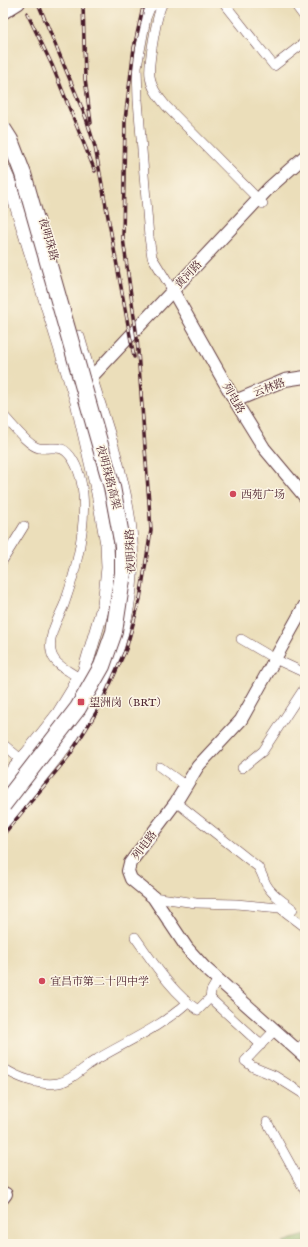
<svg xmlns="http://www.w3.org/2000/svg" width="308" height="1247" viewBox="0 0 308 1247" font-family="'IM FELL English','Noto Serif SC',serif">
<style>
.forest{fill:#89b066;stroke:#6a6848}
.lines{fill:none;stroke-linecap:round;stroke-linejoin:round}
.street-casing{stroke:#623c40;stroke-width:10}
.secondary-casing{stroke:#623c40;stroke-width:14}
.primary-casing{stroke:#623c40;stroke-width:14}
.street{stroke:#fff;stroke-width:9}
.secondary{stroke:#fff;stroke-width:12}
.primary{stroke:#fff;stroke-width:13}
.rail-casing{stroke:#4a1f2b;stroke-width:3.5}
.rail{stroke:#fcf5e5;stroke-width:2;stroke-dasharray:6;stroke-linecap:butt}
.highway-bridge-casing{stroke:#623c40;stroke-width:18;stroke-linecap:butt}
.highway-bridge{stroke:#fff;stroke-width:16}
.poi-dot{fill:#d1495b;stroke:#fcf5e5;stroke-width:1.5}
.labels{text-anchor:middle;stroke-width:3;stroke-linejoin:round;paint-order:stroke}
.street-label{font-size:11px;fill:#4a1f2b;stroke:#fcf5e5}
.poi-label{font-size:11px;fill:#4a1f2b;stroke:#fcf5e5;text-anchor:start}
</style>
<rect width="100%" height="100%" fill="#fcf5e5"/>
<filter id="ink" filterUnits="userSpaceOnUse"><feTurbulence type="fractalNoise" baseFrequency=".025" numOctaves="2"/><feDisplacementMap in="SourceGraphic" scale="8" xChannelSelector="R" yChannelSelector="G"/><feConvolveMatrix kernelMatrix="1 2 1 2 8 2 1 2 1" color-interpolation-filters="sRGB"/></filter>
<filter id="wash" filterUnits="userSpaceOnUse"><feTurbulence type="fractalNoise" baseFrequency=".012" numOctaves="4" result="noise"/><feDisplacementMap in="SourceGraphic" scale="16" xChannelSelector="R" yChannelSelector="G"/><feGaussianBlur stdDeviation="0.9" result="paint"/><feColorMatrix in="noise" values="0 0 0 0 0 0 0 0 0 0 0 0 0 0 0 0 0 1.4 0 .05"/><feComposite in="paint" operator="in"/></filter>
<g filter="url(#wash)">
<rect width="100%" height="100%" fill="#ebdeba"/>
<polygon class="forest" points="305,1235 305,1244 284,1244 283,1242"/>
</g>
<g filter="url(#ink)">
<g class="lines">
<g class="street-casing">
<g id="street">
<polyline points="157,3 150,8 146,18 137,67 138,100 149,237 152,257 173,291"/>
<path d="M 163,3 C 157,12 148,65 150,76 C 151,88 159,97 166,106 L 263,204"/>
<polyline points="224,3 274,66 305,42"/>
<polyline points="294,3 305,18"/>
<path d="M 3,415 C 11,423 28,446 39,448 C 55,450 62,442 73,460 C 95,497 78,566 64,605 C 58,619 48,635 51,651 C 53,664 66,669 76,676 L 72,685"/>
<polyline points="3,560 24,526"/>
<polyline points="241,639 275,659 305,673"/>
<polyline points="3,744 22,760 24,754"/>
<polyline points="160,767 186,786"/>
<polyline points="242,768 263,751 305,687"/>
<path d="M 176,802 L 258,867 C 262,873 263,878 266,884 C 271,894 284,902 293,909"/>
<polyline points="153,897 196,903 236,904 280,908 305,927"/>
<path d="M 135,937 C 153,962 172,993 198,1010 L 210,998 L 211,991 L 218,979"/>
<polyline points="210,998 261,1045"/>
<polyline points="274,1031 245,1061 253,1067 275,1076 305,1095"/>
<polyline points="297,1050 305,1042"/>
<path d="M 3,1068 C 18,1078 40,1086 58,1083 C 71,1081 83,1068 94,1061 C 127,1041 158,1029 187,1003"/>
<polyline points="267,1122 305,1191"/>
</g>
</g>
<g class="secondary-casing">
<g id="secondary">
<polyline points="3,13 19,3"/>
<polyline points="173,291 235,401 264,448 305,497"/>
<polyline points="85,384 269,188 305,156"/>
<polyline points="235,401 285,380 305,377"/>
<polyline points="305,605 241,720 198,766 176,802 130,863 128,871 131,879 153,897 187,948 204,967 305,1057"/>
<polyline points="3,1198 6,1194"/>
</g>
</g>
<g class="primary-casing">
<g id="primary">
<polyline points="3,168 8,179 77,402 98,493 107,544 108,568 104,604 84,672 59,713 22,760 3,781"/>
<path d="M 3,823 C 28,791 55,761 78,728 C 122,664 141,585 127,509 C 117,451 94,394 78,337"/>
</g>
</g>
<use href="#street" class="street"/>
<use href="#secondary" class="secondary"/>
<use href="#primary" class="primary"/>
<g class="rail-casing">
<g id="rail">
<polyline points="38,3 86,118 95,147 134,357"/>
<polyline points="83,3 85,79 91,123"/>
<polyline points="27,13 52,65 95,171"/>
<polyline points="3,835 69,756 99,708 126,649 140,599 151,530 137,338 123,238 125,120 134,48 144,3"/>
</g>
</g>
<use href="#rail" class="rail"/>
<g class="highway-bridge-casing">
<polyline id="highway-bridge" points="3,129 10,140 23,174 112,487 123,546 123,573 114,632 102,666 78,708 3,805"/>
</g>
<use href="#highway-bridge" class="highway-bridge"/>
</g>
</g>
<g class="poi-dot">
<circle cx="233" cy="494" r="4"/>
<rect x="77" y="698" width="8" height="8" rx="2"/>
<circle cx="42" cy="981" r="4"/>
</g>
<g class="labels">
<g class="street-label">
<text transform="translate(49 239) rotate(74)" y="4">夜明珠路</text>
<text transform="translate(188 274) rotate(-47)" y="4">黄河路</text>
<text transform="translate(269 387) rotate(-20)" y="4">云林路</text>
<text transform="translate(234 398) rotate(60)" y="4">列电路</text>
<text transform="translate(109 477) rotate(75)" y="4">夜明珠路高架</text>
<text transform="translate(130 551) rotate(-92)" y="4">夜明珠路</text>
<text transform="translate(144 845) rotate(-53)" y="4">列电路</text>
</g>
<g class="poi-label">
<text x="241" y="498">西苑广场</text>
<text x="89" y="706">望洲岗（BRT）</text>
<text x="50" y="985">宜昌市第二十四中学</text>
</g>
</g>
<rect width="308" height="1247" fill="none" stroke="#fcf5e5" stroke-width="16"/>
</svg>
